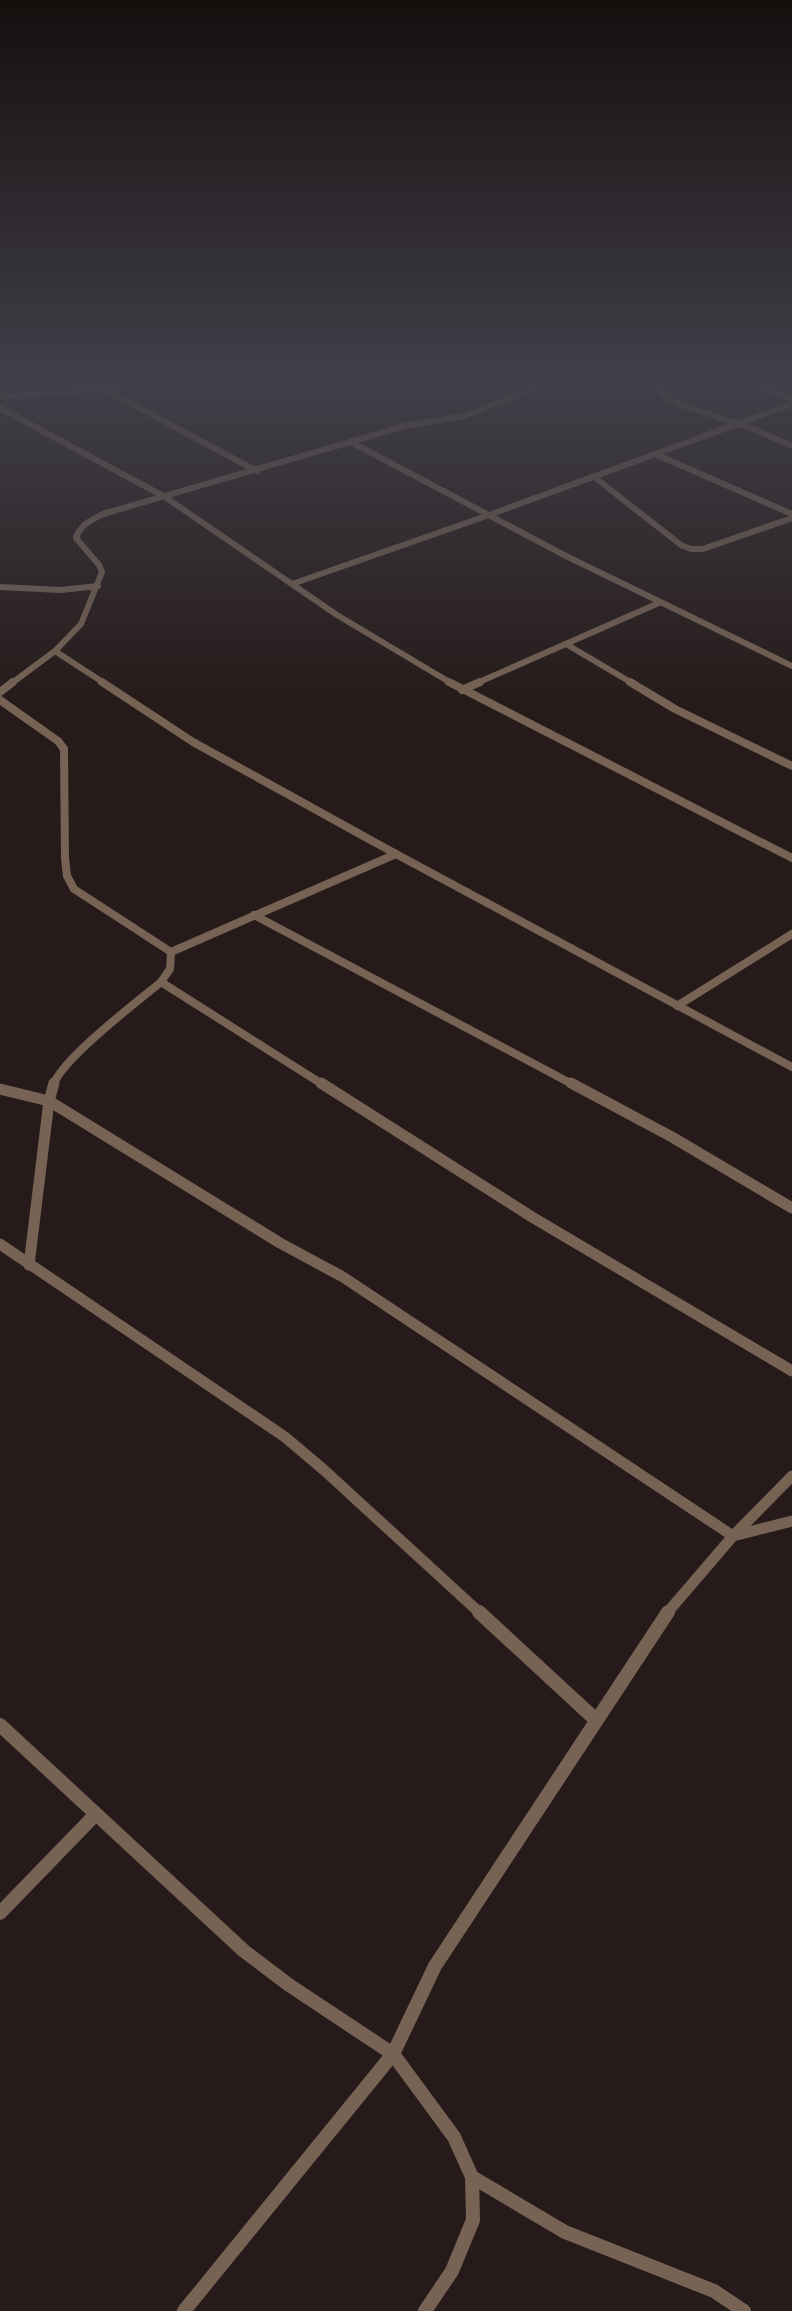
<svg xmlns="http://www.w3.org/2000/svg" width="792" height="2311" viewBox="0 0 792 2311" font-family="Mulish,sans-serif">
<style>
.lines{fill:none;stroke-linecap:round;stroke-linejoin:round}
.street-far3{stroke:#766354;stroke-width:6}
.street-far2{stroke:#766354;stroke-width:8}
.street-far1{stroke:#766354;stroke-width:11}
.street{stroke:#766354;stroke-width:14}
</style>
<rect width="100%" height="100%" fill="#261b1a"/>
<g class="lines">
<g class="street-far3">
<polyline points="645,379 667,397 682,405 756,430 792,446"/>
<polyline points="746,379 792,399"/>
<polyline points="102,388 257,471"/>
<polyline points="0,397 155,384 254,379"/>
<polyline points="0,408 165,497 337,615 451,683"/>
<polyline points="351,442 566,556 792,666"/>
<polyline points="655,454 792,514"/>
<polyline points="593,476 681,545 691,549 703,549 792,518"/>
<polyline points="292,584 489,515 792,404"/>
<polyline points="0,587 61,590 98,586"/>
<polyline points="566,644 632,683"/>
<polyline points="55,651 104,683"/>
<path d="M 12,683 L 55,651 L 81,624 L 102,572 L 99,565 L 76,538 C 80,525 91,520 103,514 L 405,426 L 465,416 L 535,387 L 568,379"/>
<polyline points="477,683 661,602"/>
</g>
<g class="street-far2">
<polyline points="102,682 193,742 396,854 792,1067"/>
<polyline points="449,682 792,858"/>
<polyline points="630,682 675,709 792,766"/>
<polyline points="462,690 480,682"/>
<polyline points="0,692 13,682"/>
<polyline points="0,700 58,741 64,749 65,858 67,876 74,889 171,952"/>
<polyline points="254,915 572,1084"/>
<polyline points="171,952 396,854"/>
<polyline points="161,982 322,1084"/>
<polyline points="677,1006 792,934"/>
<path d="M 54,1084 C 62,1059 137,1002 161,982 L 170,969 L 171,952"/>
</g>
<g class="street-far1">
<polyline points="321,1083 532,1217 792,1371"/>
<polyline points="571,1083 672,1137 792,1208"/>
<polyline points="0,1089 49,1101 280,1243 343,1277 733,1536 792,1521"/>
<polyline points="0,1244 285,1437 324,1470 480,1613"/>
<polyline points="29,1265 49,1101 54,1083"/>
<polyline points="667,1613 733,1536 792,1476"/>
</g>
<g class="street">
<polyline points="479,1612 596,1720"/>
<polyline points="0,1725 244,1951 289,1985 393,2054 184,2311"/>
<polyline points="0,1913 95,1815"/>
<polyline points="472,2177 565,2232 714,2291 744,2311"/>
<polyline points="425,2311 452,2271 473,2220 472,2177 454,2137 393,2054 435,1966 668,1612"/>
</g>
</g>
<linearGradient id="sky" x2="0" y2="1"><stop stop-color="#150f0e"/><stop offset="0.54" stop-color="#413f49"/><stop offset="1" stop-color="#413f49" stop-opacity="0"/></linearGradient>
<rect width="792" height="703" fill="url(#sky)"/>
</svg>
